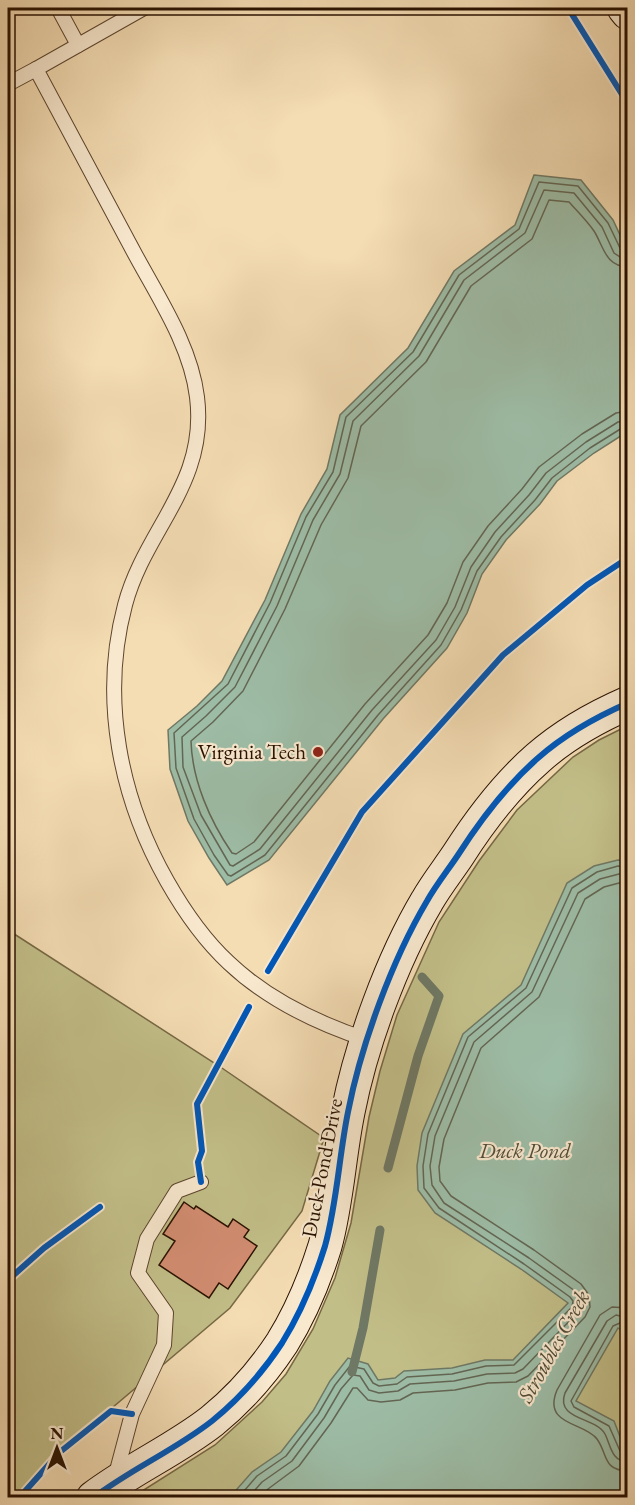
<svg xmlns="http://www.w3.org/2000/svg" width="635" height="1505" viewBox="0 0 635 1505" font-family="'EB Garamond',serif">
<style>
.green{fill:#c2be88;stroke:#766844;stroke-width:1.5}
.water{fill:#9dbca6;stroke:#6f7864;stroke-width:1.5}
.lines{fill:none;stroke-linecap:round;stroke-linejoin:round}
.shore{stroke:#636653;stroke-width:1.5}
.stream{stroke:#6f7864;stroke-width:9}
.building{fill:#d38d72;stroke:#291100;stroke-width:1.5}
.lane-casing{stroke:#5c442d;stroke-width:16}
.secondary-casing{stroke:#291100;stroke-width:35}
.lane{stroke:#f8e8ce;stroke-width:14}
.secondary{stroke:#f8e8ce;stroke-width:33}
.cycleway-casing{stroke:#f8e8ce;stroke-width:10}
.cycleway{stroke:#0057b8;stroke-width:6}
.poi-dot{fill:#8f2418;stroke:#f8e8ce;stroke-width:2}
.labels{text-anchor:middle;stroke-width:4.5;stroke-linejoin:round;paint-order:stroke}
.poi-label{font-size:21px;fill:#291100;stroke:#f8e8ce;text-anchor:end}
.street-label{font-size:21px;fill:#291100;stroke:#f8e8ce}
.water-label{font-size:22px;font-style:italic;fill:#524d3a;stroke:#f8e8ce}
</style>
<rect width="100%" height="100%" fill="#f4dcb3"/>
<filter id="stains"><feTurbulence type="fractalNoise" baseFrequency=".00333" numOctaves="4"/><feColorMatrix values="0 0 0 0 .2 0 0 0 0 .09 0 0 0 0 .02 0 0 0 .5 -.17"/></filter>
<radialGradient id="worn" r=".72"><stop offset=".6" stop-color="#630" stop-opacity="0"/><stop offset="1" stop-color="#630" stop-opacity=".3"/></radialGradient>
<g class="green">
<polygon points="627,726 627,1497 131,1498 215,1445 262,1402 286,1374 313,1329 335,1278 351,1223 369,1117 380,1071 397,1015 439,922 479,861 517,810 573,757 599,740"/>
<polygon points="8,930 219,1066 324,1138 302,1211 230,1308 60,1452 19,1498 8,1497"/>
</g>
<g class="water">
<polygon points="534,175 581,180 613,220 627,250 627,432 594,453 557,481 540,504 506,540 482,574 467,613 447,648 383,719 269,860 227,885 209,858 188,821 170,769 168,730 197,706 222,681 265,600 301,514 327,469 340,415 408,348 454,271 515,225"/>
<polygon points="618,860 628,861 627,1334 618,1328 576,1401 614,1421 627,1455 627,1497 230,1497 252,1472 281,1452 313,1411 330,1381 348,1358 368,1364 378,1380 395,1378 404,1371 452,1368 485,1360 513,1360 568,1303 521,1269 435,1213 418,1190 417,1166 422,1133 463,1034 521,985 567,883 594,866"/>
</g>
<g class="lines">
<g class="shore">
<polyline points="628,251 620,248 608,223 578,186 539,182 519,229 459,275 413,352 346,417 333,472 306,517 270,603 228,684 174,733 176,768 194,819 214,855 228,875 231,876 265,855 378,715 441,645 461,610 477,571 501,537 535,500 552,478 590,448 622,428 628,428"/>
<polyline points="628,258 620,257 614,253 602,227 574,193 544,190 525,233 464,280 419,356 353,421 340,474 313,520 277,606 235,687 206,716 182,737 183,767 201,815 230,865 233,866 260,849 372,710 436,640 455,607 471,567 495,532 529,495 546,473 586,442 618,422 628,420"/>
<path d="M 628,267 C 605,266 604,247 594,231 C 587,221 577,211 569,202 L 549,200 L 532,239 L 471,286 L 426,362 L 361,426 L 348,478 L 321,525 L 285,609 L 243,691 L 213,722 L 191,741 C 192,780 210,821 232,853 L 236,854 L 254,842 L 365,704 L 428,635 L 447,603 L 463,562 L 488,526 L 522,489 L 539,467 L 582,434 L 616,413 L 628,411"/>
<path d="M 628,1308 L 612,1307 L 600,1315 L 557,1390 C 542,1426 585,1422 597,1439 C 608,1454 602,1470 628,1471"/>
<path d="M 628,1318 L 616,1315 L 607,1321 L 565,1393 C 555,1420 596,1417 605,1434 C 611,1446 611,1461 628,1462"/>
<polyline points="628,1327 620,1323 613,1326 571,1401 574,1407 609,1426 620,1451 628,1454"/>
<polyline points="238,1498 257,1476 286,1456 318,1414 335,1385 350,1366 364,1369 373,1383 379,1386 397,1384 407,1377 452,1374 486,1366 514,1365 572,1307 573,1301 570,1297 524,1264 439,1208 424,1188 423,1166 428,1134 468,1037 526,988 572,888 597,872 618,866 628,867"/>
<polyline points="248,1498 262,1482 292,1461 324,1418 341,1389 353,1375 360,1376 369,1390 379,1393 398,1391 410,1384 454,1381 487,1374 515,1373 523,1369 579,1311 581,1300 575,1291 529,1258 444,1203 432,1185 430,1166 435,1136 474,1042 532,992 578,893 600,879 619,874 628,874"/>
<polyline points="260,1498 268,1489 299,1466 331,1423 353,1388 357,1388 368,1400 381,1402 400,1400 413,1393 455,1390 488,1383 516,1382 528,1376 585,1317 590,1307 589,1295 581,1284 534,1250 451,1196 440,1181 439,1167 444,1139 481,1048 539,997 585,899 604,887 619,883 628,883"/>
</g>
<g class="stream">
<polyline points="388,1168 418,1056 439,996 422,977"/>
<polyline points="352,1372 363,1328 380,1230"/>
</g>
</g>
<polygon class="building" points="184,1202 194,1209 196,1206 228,1227 233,1219 249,1230 244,1237 257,1246 228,1289 219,1283 209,1298 159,1265 175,1241 163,1234"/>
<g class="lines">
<g class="lane-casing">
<g id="lane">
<polyline points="58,8 78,45"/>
<path d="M 144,8 L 36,69 C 69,131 103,194 136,256 C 160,300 191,347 197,397 C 208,484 145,529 125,605 C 100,699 120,798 167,881 C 184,911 203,939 229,963 C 267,999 319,1024 368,1040"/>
<polyline points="8,84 36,69"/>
<polyline points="115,1478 132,1414 164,1345 166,1313 138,1273 147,1239 177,1191 201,1182"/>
</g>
</g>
<g class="secondary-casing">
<g id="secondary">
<polyline points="624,8 628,13"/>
<path d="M 93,1498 C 131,1469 175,1450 212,1421 C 239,1399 263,1372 282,1343 C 300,1314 315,1278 325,1246 C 337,1203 339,1156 348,1112 C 361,1045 392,960 427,901 C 436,885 448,870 458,855 C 481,819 506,786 538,758 C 564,735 596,717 628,703"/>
</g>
</g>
<use href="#lane" class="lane"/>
<use href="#secondary" class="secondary"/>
<g class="cycleway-casing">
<g id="cycleway">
<polyline points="568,8 628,104"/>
<polyline points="268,971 362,812 503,655 587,585 628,558"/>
<polyline points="201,1182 198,1162 202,1151 197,1104 249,1007"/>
<polyline points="8,1280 44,1248 100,1207"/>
<polyline points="19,1498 60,1452 111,1411 132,1414"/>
<path d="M 93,1498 C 131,1469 175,1450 212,1421 C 239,1399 263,1372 282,1343 C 300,1314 315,1278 325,1246 C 337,1203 339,1156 348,1112 C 361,1045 392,960 427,901 C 436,885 448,870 458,855 C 481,819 506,786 538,758 C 564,735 596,717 628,703"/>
</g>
</g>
<use href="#cycleway" class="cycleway"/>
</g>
<circle class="poi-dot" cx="318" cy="752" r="6"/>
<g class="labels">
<g class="poi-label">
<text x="306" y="759">Virginia Tech</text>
</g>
<g class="street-label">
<text transform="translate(322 1168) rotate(-79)" y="7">Duck Pond Drive</text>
</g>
<g class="water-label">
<text x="525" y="1158">Duck Pond</text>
<text transform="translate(553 1346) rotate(-61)" y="8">Stroubles Creek</text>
</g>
</g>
<rect width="635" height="1505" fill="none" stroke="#f4dcb3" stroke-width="30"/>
<rect x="9" y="9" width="617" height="1487" fill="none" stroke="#291100" stroke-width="3"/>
<rect x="15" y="15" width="605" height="1475" fill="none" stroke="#291100" stroke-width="1.5"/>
<g transform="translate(57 1448)" stroke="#f8e8ce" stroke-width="4.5" paint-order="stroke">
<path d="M0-4.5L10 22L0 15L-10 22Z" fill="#291100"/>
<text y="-9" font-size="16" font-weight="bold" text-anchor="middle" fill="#291100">N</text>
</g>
<rect width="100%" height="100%" filter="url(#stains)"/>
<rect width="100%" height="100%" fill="url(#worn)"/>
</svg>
